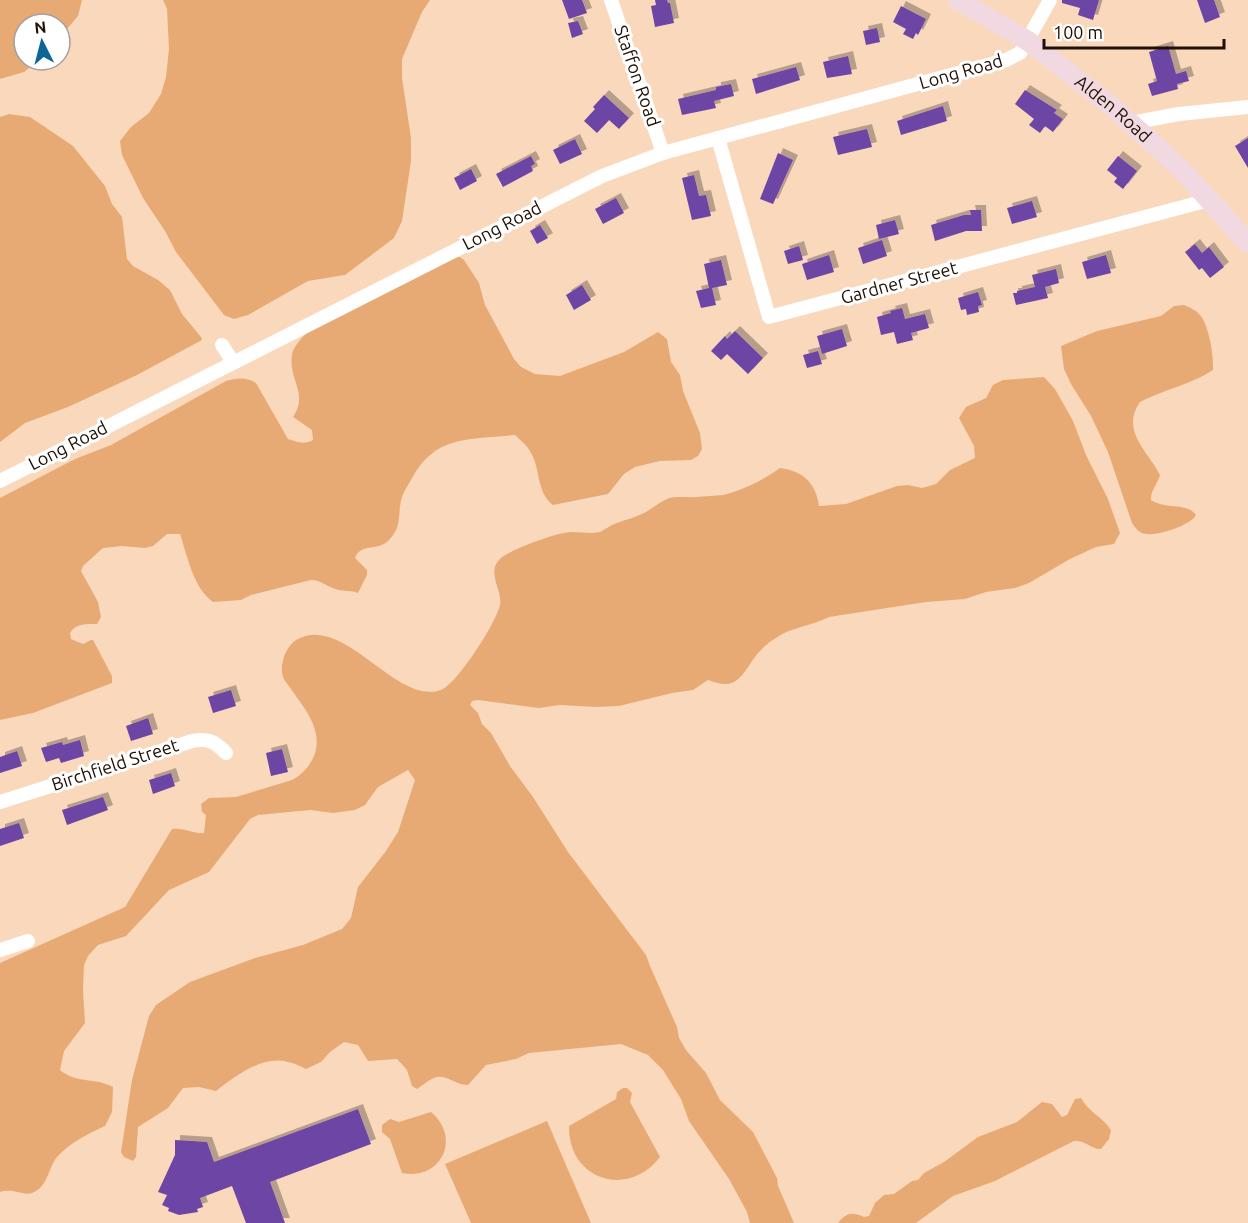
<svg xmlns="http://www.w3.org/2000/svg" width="1248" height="1223" viewBox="0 0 1248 1223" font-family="Ubuntu,sans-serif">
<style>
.green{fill:#e8aa75}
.building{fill:#6d44a5;filter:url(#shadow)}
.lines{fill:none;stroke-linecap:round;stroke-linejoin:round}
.minor{stroke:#fff;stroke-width:14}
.secondary{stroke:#f2d8e0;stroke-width:20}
.labels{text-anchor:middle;stroke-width:6;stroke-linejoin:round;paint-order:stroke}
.street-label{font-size:18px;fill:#1e1004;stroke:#fff}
</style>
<defs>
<filter id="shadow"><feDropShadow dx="5" dy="-5" stdDeviation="0" flood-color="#0004"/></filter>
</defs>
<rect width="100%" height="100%" fill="#fad8bc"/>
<g class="green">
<polygon points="0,0 82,0 78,16 60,37 60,24 24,24 24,60 39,60 24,72 0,79"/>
<polygon points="163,0 430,0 422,12 402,59 402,78 411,138 411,161 402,221 394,238 345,275 308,281 248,315 234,319 224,315 176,252 165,231 143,198 122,155 120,141 131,127 149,113 161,94 166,77 169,49 167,9"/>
<polygon points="9,114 30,117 73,146 105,186 112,204 122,217 127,259 133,266 158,280 170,290 182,314 201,337 202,340 137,375 68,407 25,423 0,442 0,117"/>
<path d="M 460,257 L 464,260 L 479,283 L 485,305 L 514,359 L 521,367 L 535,374 L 560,376 L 624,352 L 658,332 L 667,339 L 671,362 L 680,375 L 683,391 L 700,433 L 702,449 L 698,456 L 691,460 L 660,461 L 635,467 L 624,474 L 608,494 L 553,505 C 536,492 541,470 531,453 C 528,446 520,440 515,435 C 470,440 435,434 411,480 C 408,485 404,491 402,497 C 397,513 403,526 389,540 C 378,552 361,542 355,558 L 367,570 L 367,575 L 358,593 C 351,590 346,592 339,590 C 328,588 322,580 311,580 L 251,595 L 241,600 L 213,602 C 193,587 188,558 180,534 L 167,534 L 153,546 L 145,548 L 122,546 L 103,548 L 83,566 L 81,571 L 98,602 L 101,617 L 97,624 C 86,624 76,623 70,633 L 71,639 L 83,644 L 91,640 L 93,640 L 112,676 L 112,683 L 33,713 L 0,720 L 0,498 L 75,459 L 111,445 L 226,381 C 237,378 246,377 256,383 L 288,439 C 297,442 304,445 313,440 L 312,430 L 293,417 C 309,393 288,380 292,355 C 299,319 412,274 445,258 Z"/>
<path d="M 1184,305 C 1189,307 1196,310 1200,315 C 1209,325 1214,357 1213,370 C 1190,385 1165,389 1140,402 C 1120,431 1148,451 1160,475 C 1158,483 1150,492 1151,500 C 1166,510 1187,502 1196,515 C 1191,525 1158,536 1147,534 C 1140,534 1136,529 1132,523 L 1108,452 L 1091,416 L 1071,384 L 1064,369 L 1061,346 L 1097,331 L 1161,316 L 1174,306 Z"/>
<path d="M 1044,377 L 1055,389 L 1073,421 L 1086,455 L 1108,499 L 1120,533 L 1114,544 L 1096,547 L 1070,559 L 1029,583 L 1015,588 L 986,592 L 965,599 L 926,602 L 829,617 C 812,626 791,627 776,638 C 767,643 758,652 752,661 C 739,681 733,690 708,680 L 693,690 L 672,693 L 619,706 L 596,707 L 560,705 L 539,708 L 478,700 L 472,701 L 470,705 L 478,713 L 482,724 L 491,733 L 510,766 L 533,797 L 568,852 L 646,955 L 650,966 L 677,1027 L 679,1038 L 686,1050 L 706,1073 L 720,1100 L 753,1132 L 777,1178 L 778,1186 L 794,1223 L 750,1223 L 747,1212 L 729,1179 L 689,1121 L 681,1099 L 663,1070 L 648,1055 L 621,1044 L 529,1053 L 516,1059 L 486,1065 L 468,1085 C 456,1086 445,1073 434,1078 C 428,1080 422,1086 417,1089 L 412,1086 L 407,1070 L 397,1059 L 368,1061 L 358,1045 L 344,1042 L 330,1052 L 321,1062 L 306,1069 C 300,1066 294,1063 288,1062 C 262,1055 236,1076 216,1091 L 199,1087 L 183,1088 L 168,1108 L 138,1127 L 136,1157 L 133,1161 L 124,1157 L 121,1152 L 132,1080 L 149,1016 L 156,1005 L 190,982 L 255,958 L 303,945 L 342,929 L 351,918 L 358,887 L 386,851 L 398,832 L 415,780 L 408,770 L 378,787 L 365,805 L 355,810 L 333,813 L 310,810 L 258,815 L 250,819 L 209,872 L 169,890 L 126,936 L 98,945 L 88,956 L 84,965 L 83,990 L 85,1023 L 64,1051 L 60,1070 C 77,1084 94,1077 113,1087 L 112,1112 L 105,1126 C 88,1134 71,1142 58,1156 C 48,1166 49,1187 32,1193 C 24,1196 14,1188 0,1192 L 0,963 L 125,907 L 172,829 C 184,827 193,834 204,833 L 206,815 L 202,812 L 201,804 L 209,798 L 236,797 L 292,780 C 303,774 311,765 315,753 C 322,730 306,710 293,692 C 290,687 285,682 283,677 C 279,665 286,646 296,640 C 344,612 395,706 441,690 C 457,684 496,623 500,605 C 503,590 485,572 501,558 C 510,550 551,535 564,533 C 576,530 588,535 600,532 C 604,530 608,527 612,525 C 623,520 635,518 646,512 C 653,508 661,501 669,498 C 678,496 687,498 696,497 C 705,496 715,496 723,495 C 744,490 763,480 780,468 C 803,471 816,483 819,506 L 846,504 L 897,486 L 908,485 L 922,488 L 936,484 L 950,470 L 975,458 L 974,446 L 959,418 L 966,407 L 986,398 L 993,385 L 1003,380 Z"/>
<path d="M 623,1088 L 627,1088 L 632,1093 L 630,1102 L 660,1157 C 628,1199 568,1180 569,1126 L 616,1099 L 617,1092 Z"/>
<path d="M 1081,1098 C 1088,1112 1103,1117 1111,1130 L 1109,1139 L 1101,1149 C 1092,1150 1086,1140 1074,1141 L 995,1181 L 953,1196 L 916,1223 L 838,1223 C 847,1212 852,1212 864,1217 L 869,1216 L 875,1203 L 884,1195 L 894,1194 L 912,1181 L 918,1180 L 924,1173 L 944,1162 L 978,1137 L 1017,1122 L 1042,1102 L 1052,1104 L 1062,1117 L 1067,1115 L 1075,1099 Z"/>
<path d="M 431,1112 C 462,1138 441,1181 402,1173 L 390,1139 L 382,1132 L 382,1125 L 390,1119 L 399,1122 Z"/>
<polygon points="547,1121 591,1223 471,1223 445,1164"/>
</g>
<g class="building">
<polygon points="562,0 582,0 587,13 569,19"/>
<polygon points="655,0 667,0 668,3 670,3 674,23 655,27 651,6 656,5"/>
<polygon points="1062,0 1099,0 1093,20 1078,15 1080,8 1062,3"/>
<polygon points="1197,0 1214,0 1220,17 1205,23"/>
<polygon points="901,6 926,19 918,35 916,33 913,39 903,34 906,29 893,22"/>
<polygon points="578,21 583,34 572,38 568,23"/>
<polygon points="877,28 880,42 866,45 863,31"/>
<polygon points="1168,46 1176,74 1186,71 1189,81 1177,84 1178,89 1152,96 1148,84 1157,81 1149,52"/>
<polygon points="848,56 852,74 827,78 823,62"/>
<polygon points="796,67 800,80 756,94 752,79"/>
<polygon points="731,84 734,96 714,101 716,108 682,115 678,99 716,90 716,87"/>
<polygon points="1025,90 1057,110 1054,113 1063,119 1053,132 1045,126 1040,133 1029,125 1034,119 1015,104"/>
<polygon points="604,95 629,118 619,129 609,120 597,133 584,121 595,109 593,107"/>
<polygon points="943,106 947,121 901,135 897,121"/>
<polygon points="867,129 872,147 838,155 833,137"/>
<polygon points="1248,138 1248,168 1235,146"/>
<polygon points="575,139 582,154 560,164 553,150"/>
<polygon points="778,153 793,160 773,204 760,199"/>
<polygon points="531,156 535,164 531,166 533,171 503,187 496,174"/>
<polygon points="1118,156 1137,171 1123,189 1114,182 1117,178 1107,170"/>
<polygon points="471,169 477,181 460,190 454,178"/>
<polygon points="694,175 699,196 706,195 711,216 692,220 682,178"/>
<polygon points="616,198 624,213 603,224 595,209"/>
<polygon points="1032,201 1037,217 1012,224 1007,208"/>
<polygon points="970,210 981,210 982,231 966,231 935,241 931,225 964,215 971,215"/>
<polygon points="895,220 899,234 879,239 876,225"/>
<polygon points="540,225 548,238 537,244 530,231"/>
<polygon points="882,240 887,256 863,264 858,248"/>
<polygon points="1195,244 1202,253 1209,247 1224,267 1210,278 1202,268 1199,270 1185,252"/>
<polygon points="799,246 803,260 788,264 784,251"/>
<polygon points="829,255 834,272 807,280 802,264"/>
<polygon points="1106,255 1111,273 1087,279 1082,262"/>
<polygon points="721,260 727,285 712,288 716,305 701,308 696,291 709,288 704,264"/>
<polygon points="1056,269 1059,283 1045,287 1048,298 1016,305 1013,293 1017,293 1017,291 1035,287 1032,275"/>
<polygon points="582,285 591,300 574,310 566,295"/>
<polygon points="978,292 982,305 978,306 979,312 967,315 966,309 961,310 958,298"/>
<polygon points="902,308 905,319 925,314 929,328 911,333 913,340 897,344 894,332 881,335 877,317 891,313 890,311"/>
<polygon points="842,329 847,346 822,354 817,336"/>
<polygon points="735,331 763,358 748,374 727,354 721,360 711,351 725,336 727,339"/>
<polygon points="818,351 822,364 807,368 803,355"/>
<polygon points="231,690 236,706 213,713 208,697"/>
<polygon points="148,718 153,734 131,741 126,726"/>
<polygon points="80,740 84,756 61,763 59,758 46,762 41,748 62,742 63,745"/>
<polygon points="282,749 288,772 271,776 266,753"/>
<polygon points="17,751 22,766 0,773 0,757"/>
<polygon points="171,773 175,786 153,794 149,780"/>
<polygon points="103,797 108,810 67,825 62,810"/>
<polygon points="19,823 24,838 0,846 0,829"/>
<polygon points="358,1109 371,1144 270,1182 285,1223 246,1223 232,1186 200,1198 203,1207 197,1209 198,1212 179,1215 168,1211 169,1208 162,1205 167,1195 158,1192 175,1155 175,1140 207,1142 214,1162"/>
</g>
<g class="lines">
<g class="minor">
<polyline points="611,0 663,153"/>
<polyline points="1131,123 1179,114 1248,107"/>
<polyline points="718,138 769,317 1209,200"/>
<polyline points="222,345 233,362"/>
<polyline points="0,481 602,176 663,153 1006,60 1020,53 1050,0"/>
<path d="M 0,802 L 192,741 C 207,738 215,741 226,753"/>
<polyline points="0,950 28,941"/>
</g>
<path class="secondary" id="s1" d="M 958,0 L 1028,41 L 1114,108 L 1181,169 L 1248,243"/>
</g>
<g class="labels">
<g class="street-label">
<text transform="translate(961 72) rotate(-16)" y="6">Long Road</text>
<text transform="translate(637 76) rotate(71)" y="6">Staffon Road</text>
<text dy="6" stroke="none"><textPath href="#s1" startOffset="190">Alden Road</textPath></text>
<text transform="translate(502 226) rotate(-27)" y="6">Long Road</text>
<text transform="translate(899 283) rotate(-15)" y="6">Gardner Street</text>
<text transform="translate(68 446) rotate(-27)" y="6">Long Road</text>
<text transform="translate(115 765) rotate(-18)" y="6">Birchfield Street</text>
</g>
</g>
<g transform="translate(42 42) rotate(354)"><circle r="28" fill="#ffffff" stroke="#a59f9b" stroke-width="1.5"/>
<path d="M0-4.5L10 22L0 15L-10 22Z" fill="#0d6596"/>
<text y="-9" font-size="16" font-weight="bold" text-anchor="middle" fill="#1e1004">N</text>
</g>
<path d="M1044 39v9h180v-9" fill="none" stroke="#1e1004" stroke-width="3"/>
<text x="1053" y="39" font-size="18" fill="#1e1004" stroke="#ffffff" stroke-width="4.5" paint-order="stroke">100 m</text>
</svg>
